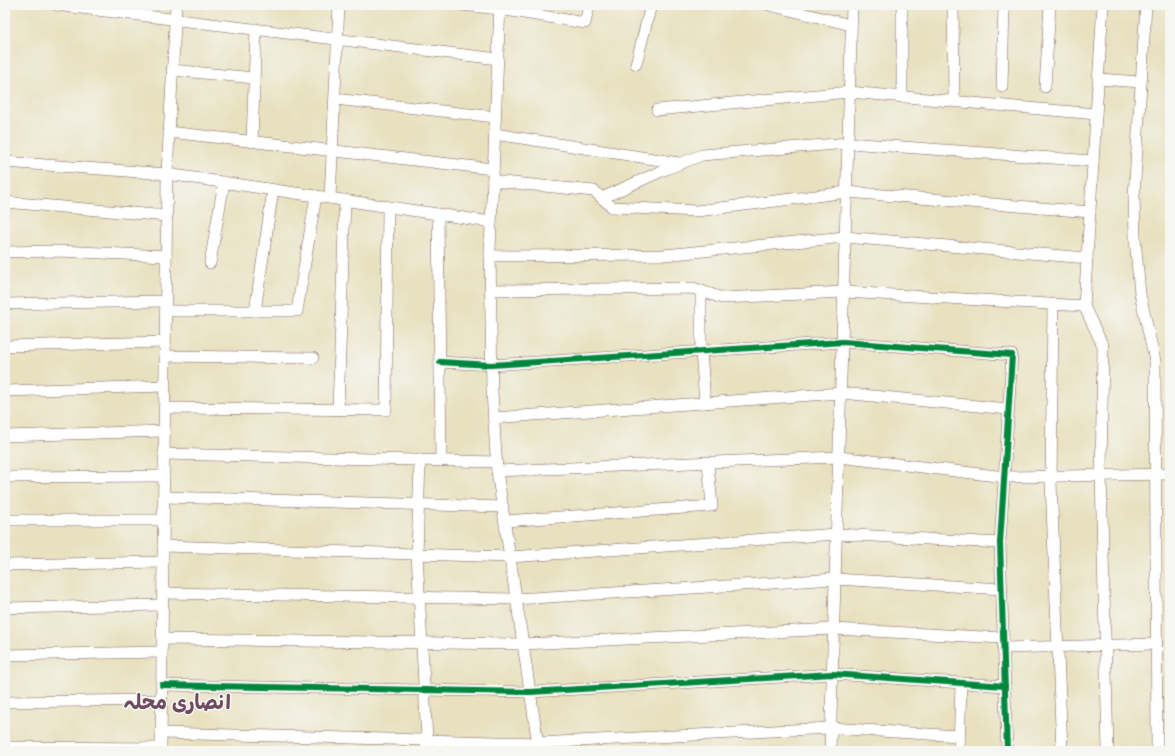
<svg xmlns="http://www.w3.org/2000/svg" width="1175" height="756" viewBox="0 0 1175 756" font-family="'Indie Flower','Playpen Sans Arabic',sans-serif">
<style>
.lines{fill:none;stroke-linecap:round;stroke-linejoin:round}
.minor-casing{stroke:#81635f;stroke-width:12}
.minor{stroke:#fff;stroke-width:11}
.cycleway-casing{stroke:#f6f6f2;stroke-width:8}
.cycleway{stroke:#00873e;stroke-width:6}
.labels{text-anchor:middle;stroke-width:3;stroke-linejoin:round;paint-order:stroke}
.district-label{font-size:20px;font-weight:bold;fill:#704a61;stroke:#f6f6f2}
</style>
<rect width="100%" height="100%" fill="#f6f6f2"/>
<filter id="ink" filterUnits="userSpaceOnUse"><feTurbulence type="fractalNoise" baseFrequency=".025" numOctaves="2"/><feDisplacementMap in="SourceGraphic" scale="8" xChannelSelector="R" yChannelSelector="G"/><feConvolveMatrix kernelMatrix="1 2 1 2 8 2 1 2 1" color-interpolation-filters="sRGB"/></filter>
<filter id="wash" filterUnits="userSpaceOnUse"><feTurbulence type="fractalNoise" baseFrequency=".012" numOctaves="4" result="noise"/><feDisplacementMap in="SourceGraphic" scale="16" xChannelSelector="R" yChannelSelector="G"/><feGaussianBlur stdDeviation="0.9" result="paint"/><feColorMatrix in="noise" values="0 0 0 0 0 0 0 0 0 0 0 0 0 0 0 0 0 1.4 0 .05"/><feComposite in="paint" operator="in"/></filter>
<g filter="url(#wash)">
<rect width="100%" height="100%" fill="#e8e1c0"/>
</g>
<g filter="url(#ink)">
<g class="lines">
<g class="minor-casing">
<g id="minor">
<polyline points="56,5 498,59"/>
<polyline points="462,5 499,9 585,23 589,5"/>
<polyline points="500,5 490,249 492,392 497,471 539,751"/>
<polyline points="769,5 851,25"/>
<polyline points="953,5 954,101"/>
<polyline points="1103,5 1084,306 1103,346 1101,475 1108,751"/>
<polyline points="1146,5 1134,196 1135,238 1140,294 1155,361 1157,751"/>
<polyline points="636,64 651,5"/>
<polyline points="172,70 254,78"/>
<polyline points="1098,79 1141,82"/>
<polyline points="1002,87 1004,5"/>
<polyline points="1045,87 1050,5"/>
<polyline points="902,97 902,5"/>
<polyline points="335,99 495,117"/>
<polyline points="657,110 849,92 1096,114"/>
<polyline points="169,132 493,169"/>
<polyline points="495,134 679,163"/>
<polyline points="252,142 256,29"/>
<polyline points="5,162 167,174 491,222"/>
<polyline points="493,181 594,191 612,207 697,211 847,192 1090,212"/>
<polyline points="330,198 339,5"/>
<polyline points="602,198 666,169 702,155 848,143 1093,161"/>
<polyline points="5,202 167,216"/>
<polyline points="438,214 441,461"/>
<polyline points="5,252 59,251 166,256"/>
<polyline points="490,256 664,255 845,237 1087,258"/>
<polyline points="210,263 224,182"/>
<polyline points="491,290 693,288 722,298 844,292 1084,306"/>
<polyline points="701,291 701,351 705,403"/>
<polyline points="5,304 166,301"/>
<polyline points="1053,305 1051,482 1062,751"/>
<polyline points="166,311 297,311 316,196"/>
<polyline points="255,311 273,190"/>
<polyline points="5,346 165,342"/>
<polyline points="165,356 313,358"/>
<polyline points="440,362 491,365 843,342 1012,355 1000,543 1007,751"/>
<polyline points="5,391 165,386"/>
<polyline points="165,408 386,410 388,207"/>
<polyline points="338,410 345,200"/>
<polyline points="494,418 841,393 1009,409"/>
<polyline points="5,436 164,431"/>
<polyline points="164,454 497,462"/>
<polyline points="420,460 417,554 427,740 426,751"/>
<polyline points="497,471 839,457 1005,477 1170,474"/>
<polyline points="5,477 164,476"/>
<polyline points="164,497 503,507"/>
<polyline points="5,520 163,520"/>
<polyline points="505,521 712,506 708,463"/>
<polyline points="163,546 510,557 837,534 1000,543"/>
<polyline points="5,565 163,562"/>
<polyline points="163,593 516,599 835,579 1002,589"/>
<polyline points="5,608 162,605"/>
<polyline points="162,639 523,644 834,629 1003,638"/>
<polyline points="1004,648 1157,644"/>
<polyline points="5,655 162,652"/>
<polyline points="162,685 530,692 832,674 1005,686"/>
<polyline points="5,702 161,700"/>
<polyline points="161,733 538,743 831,728 959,736"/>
<polyline points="5,747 161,748"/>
<polyline points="161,751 167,174 176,5"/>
<polyline points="830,751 852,5"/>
<polyline points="959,751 961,683"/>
</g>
</g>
<use href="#minor" class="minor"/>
<g class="cycleway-casing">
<g id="cycleway">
<polyline points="440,362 491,365 843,342 1012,355 1000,543 1007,751"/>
<polyline points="162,685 530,692 832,674 1005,686"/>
</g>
</g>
<use href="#cycleway" class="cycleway"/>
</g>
</g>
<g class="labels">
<g class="district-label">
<text x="177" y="709">انصاری محلہ</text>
</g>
</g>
<rect width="1175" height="756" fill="none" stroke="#f6f6f2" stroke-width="20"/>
</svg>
